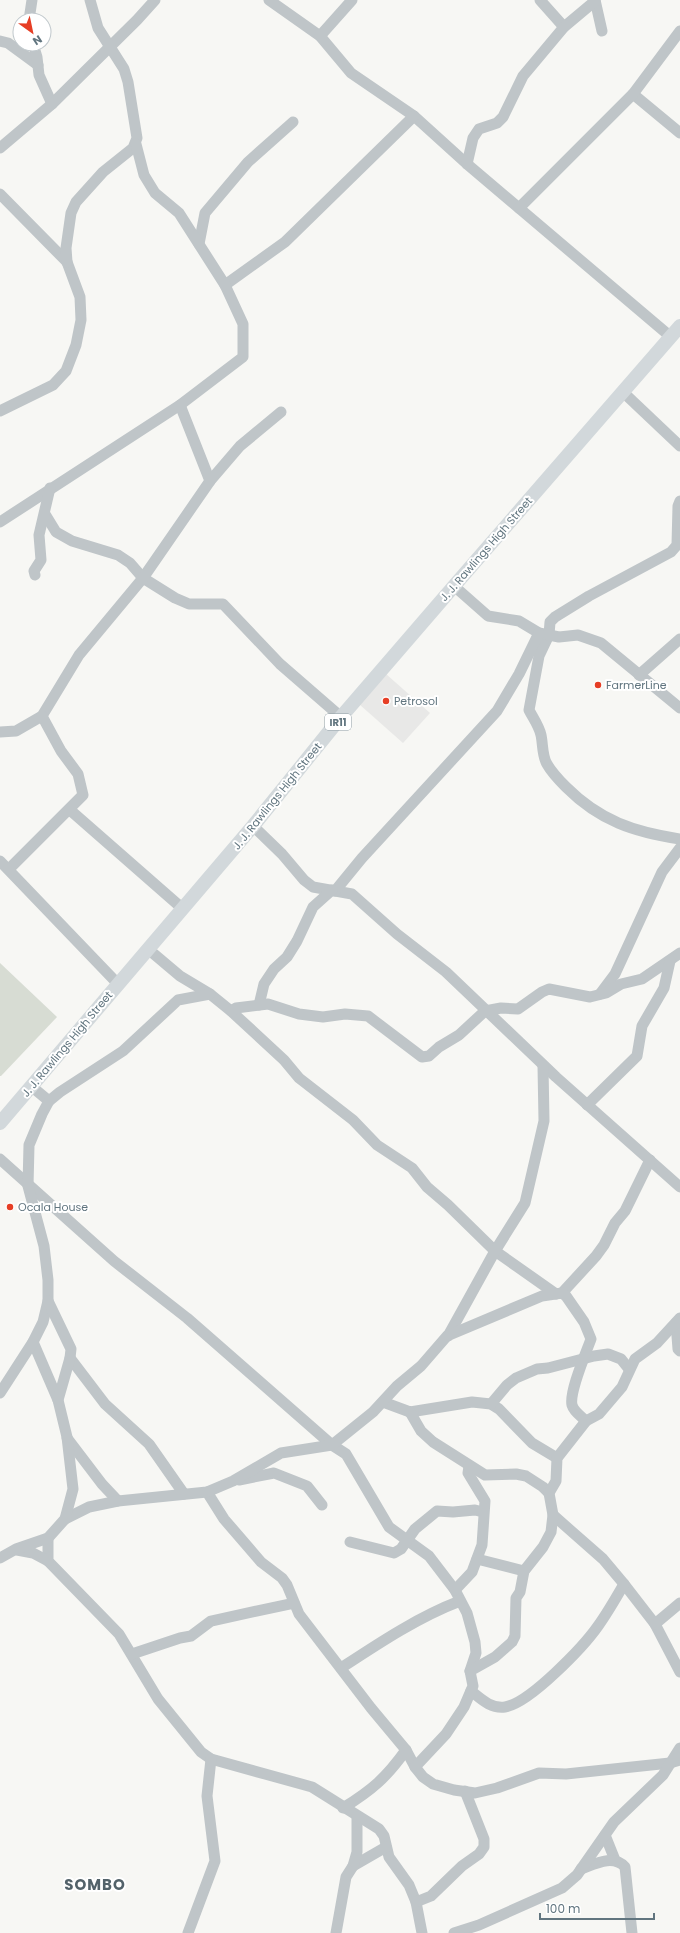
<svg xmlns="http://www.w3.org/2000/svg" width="680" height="1933" viewBox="0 0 680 1933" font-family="Poppins,sans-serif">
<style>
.built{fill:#e8e8e7}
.green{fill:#d7dcd3}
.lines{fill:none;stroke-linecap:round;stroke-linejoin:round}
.minor{stroke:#bfc5c8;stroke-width:11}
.major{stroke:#d2d8db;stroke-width:14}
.poi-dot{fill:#e63e25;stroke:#fff;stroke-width:1.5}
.labels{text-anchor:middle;stroke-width:4;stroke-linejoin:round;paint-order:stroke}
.shield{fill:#fff;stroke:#909ea5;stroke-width:1}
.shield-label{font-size:10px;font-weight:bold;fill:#61757f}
.street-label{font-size:11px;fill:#61757f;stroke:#fff}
.poi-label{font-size:11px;fill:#61757f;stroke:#fff;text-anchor:start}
.district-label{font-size:15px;font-weight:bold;letter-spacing:1px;fill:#53626a;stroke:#fff}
</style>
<rect width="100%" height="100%" fill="#f7f7f4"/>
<polygon class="built" points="386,674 430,713 403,743 359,704"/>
<polygon class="green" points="0,963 57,1017 1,1076 0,1076"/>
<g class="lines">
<g class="minor">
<polyline points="269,0 320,36 351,73 414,116 467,164 671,337"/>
<polyline points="540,0 564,27"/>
<polyline points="595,0 602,31"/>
<polyline points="29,20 32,0"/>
<polyline points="320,36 352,0"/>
<polyline points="0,41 8,43 38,65"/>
<polyline points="33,44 37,57 39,75 52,104"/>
<polyline points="633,94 680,133"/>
<polyline points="0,148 52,104 137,20 155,0"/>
<polyline points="467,164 473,138 479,129 497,123 503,117 523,76 564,27 595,1"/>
<polyline points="0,194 67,262 80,297 81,320 76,345 66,371 53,385 0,411"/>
<polyline points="519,208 633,94 680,31"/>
<polyline points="199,244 205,213 248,162 293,122"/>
<polyline points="67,262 66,248 71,213 76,202 103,172 133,148 137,138 128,82 124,69 98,28 90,0"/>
<polyline points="225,285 285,242 414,116"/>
<polyline points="624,393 680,446"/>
<polyline points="180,405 210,481"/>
<path d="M 680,501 L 678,506 L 677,545 L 671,552 L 589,596 L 555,617 L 550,622 L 549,635 L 539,656 L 529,710 C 533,718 539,726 541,735 C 543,744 542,756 547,764 C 552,773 559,780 566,787 C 600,821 634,832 680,839"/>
<polyline points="45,514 56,532 72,541 118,555 130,563 143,578 175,598 189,604 223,604 280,664 341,717"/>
<polyline points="0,522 180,405 243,357 243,324 225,285 179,213 155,193 144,175 136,144"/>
<polyline points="35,575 34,571 41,560 39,535 50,488"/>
<polyline points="454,586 488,616 519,621 539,633 559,637 578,635 601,643 680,708"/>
<polyline points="639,675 680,639"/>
<polyline points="0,732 16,731 42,716 79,655 143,578 210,481 240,446 281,412"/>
<polyline points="70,810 183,909"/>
<polyline points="253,826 282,854 304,880 313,887 352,894 397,934 446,972 556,1077 680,1187"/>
<polyline points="0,861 118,984"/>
<polyline points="9,869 83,795 78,774 61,751 42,716"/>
<polyline points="335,891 362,858 497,711 519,674 539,633"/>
<polyline points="148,949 180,976 210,994 231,1011 284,1060 299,1078 353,1120 377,1145 412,1168 427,1187 448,1205 495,1251 556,1294"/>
<polyline points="600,994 615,974 662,872 680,848"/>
<polyline points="259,1005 264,984 274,969 287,957 297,941 313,907 332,890"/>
<polyline points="231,1011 236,1008 268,1004 299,1014 323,1017 345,1014 368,1016 422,1057 429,1056 439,1047 459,1035 485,1011 501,1008 518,1009 542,992 549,989 590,997 606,993 621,984 642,979 680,953"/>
<polyline points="31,1086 49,1101"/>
<polyline points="587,1105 637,1056 642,1026 664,988 670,961"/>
<polyline points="0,1159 114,1261 187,1318 332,1445 346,1454 389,1527 429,1556 455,1590 467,1613 475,1642 476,1653 470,1671"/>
<polyline points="562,1293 596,1256 604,1245 615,1223 625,1211 650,1160"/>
<polyline points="676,1323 678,1349 680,1351"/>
<polyline points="448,1336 495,1251 525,1203 544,1121 543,1066"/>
<polyline points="33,1342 58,1400"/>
<polyline points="70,1358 105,1404 149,1444 184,1494"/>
<polyline points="0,1393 33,1342 43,1322 48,1301 48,1280 44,1246 28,1186 29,1145 42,1114 49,1101 60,1092 123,1051 178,1000 210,994"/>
<polyline points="383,1402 410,1412 472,1402 491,1404 499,1409 532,1443 557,1458"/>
<polyline points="491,1404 507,1385 516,1378 537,1369 548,1368 594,1356 608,1354 621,1359 629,1369"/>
<polyline points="410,1412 421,1431 433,1442 485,1475 516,1474 526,1476 543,1487 549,1493"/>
<polyline points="67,1438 102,1484 118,1501"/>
<polyline points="239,1480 274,1473 307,1486 322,1505"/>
<polyline points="207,1492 224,1519 261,1562 282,1578 287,1585 299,1614 371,1708 406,1750 415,1767 423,1777 433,1784 454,1790 475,1793 497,1788 539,1773 566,1774 670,1763 680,1760"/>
<polyline points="553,1515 603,1559 624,1584 655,1624 680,1672"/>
<path d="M 65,1519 L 89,1507 L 118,1501 L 207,1492 L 233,1481 L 281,1453 L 332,1445 L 373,1412 L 397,1386 L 421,1366 L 447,1336 L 542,1296 L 562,1293 L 566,1296 L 584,1322 L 591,1339 C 586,1353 569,1392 572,1405 C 574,1412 581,1416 586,1421"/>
<polyline points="48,1538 48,1561 119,1634 158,1699 201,1752 211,1759 312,1787 379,1829 384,1836 389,1857 409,1885 416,1902 422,1933"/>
<polyline points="350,1542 394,1553 401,1549 415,1529 437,1511 453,1512 475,1510 483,1512"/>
<polyline points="17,1550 33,1553 48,1561"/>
<polyline points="0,1558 16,1549 48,1538 65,1519 73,1489 67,1437 58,1400 70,1358 71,1349 48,1301"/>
<polyline points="477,1559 524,1571"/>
<polyline points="455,1590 472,1572 482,1545 485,1501 468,1473 469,1466"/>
<polyline points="655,1624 680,1603"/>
<polyline points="132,1654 180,1638 191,1636 211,1621 294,1603"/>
<path d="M 341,1668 C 379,1643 418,1617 460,1601"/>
<path d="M 471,1691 C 481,1699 491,1709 505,1707 C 530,1703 584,1646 598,1626 C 608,1612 616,1598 624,1584"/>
<polyline points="415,1767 446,1734 464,1707 473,1686 470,1671 495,1657 512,1642 515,1636 516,1598 520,1592 524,1571 543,1547 551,1532 553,1515 549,1493 556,1481 557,1458 586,1421 599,1414 622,1387 635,1359 657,1343 680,1318"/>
<path d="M 343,1808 C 372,1790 386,1778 406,1750"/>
<polyline points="605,1835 615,1860"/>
<polyline points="353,1866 386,1847"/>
<path d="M 581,1869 C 595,1864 613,1854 625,1867 L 632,1933"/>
<polyline points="416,1902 431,1896 462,1866 479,1854 484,1847 484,1839 465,1791"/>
<polyline points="188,1933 215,1861 207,1796 211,1759"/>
<polyline points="336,1933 346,1877 353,1866 357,1852 357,1817"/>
<polyline points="454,1933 479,1925 562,1888 577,1875 614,1822 663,1775 680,1748"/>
</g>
<polyline class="major" points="0,1123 253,826 341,717 454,586 680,326"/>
</g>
<g class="poi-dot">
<circle cx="598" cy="685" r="4"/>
<circle cx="386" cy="701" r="4"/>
<circle cx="10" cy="1207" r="4"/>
</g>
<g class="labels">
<rect class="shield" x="325" y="714" width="26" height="16" rx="3"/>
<g class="shield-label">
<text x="338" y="726">IR11</text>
</g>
<g class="street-label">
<text transform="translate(486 549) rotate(-49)" y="4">J. J. Rawlings High Street</text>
<text transform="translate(277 796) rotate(-51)" y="4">J. J. Rawlings High Street</text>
<text transform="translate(67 1044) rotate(-50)" y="4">J. J. Rawlings High Street</text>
</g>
<g class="poi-label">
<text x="606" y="689">FarmerLine</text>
<text x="394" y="705">Petrosol</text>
<text x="18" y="1211">Ocala House</text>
</g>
<g class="district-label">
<text x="95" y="1890">SOMBO</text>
</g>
</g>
<g transform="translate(32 32) rotate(147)"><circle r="19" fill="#ffffff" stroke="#c0c8cc"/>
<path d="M0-3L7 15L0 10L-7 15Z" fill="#e63e25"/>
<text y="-6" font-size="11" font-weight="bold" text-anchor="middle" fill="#61757f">N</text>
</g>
<path d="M540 1913v6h114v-6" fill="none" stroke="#61757f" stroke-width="2"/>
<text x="546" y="1913" font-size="12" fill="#61757f" stroke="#ffffff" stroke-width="3" paint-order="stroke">100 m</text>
</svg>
